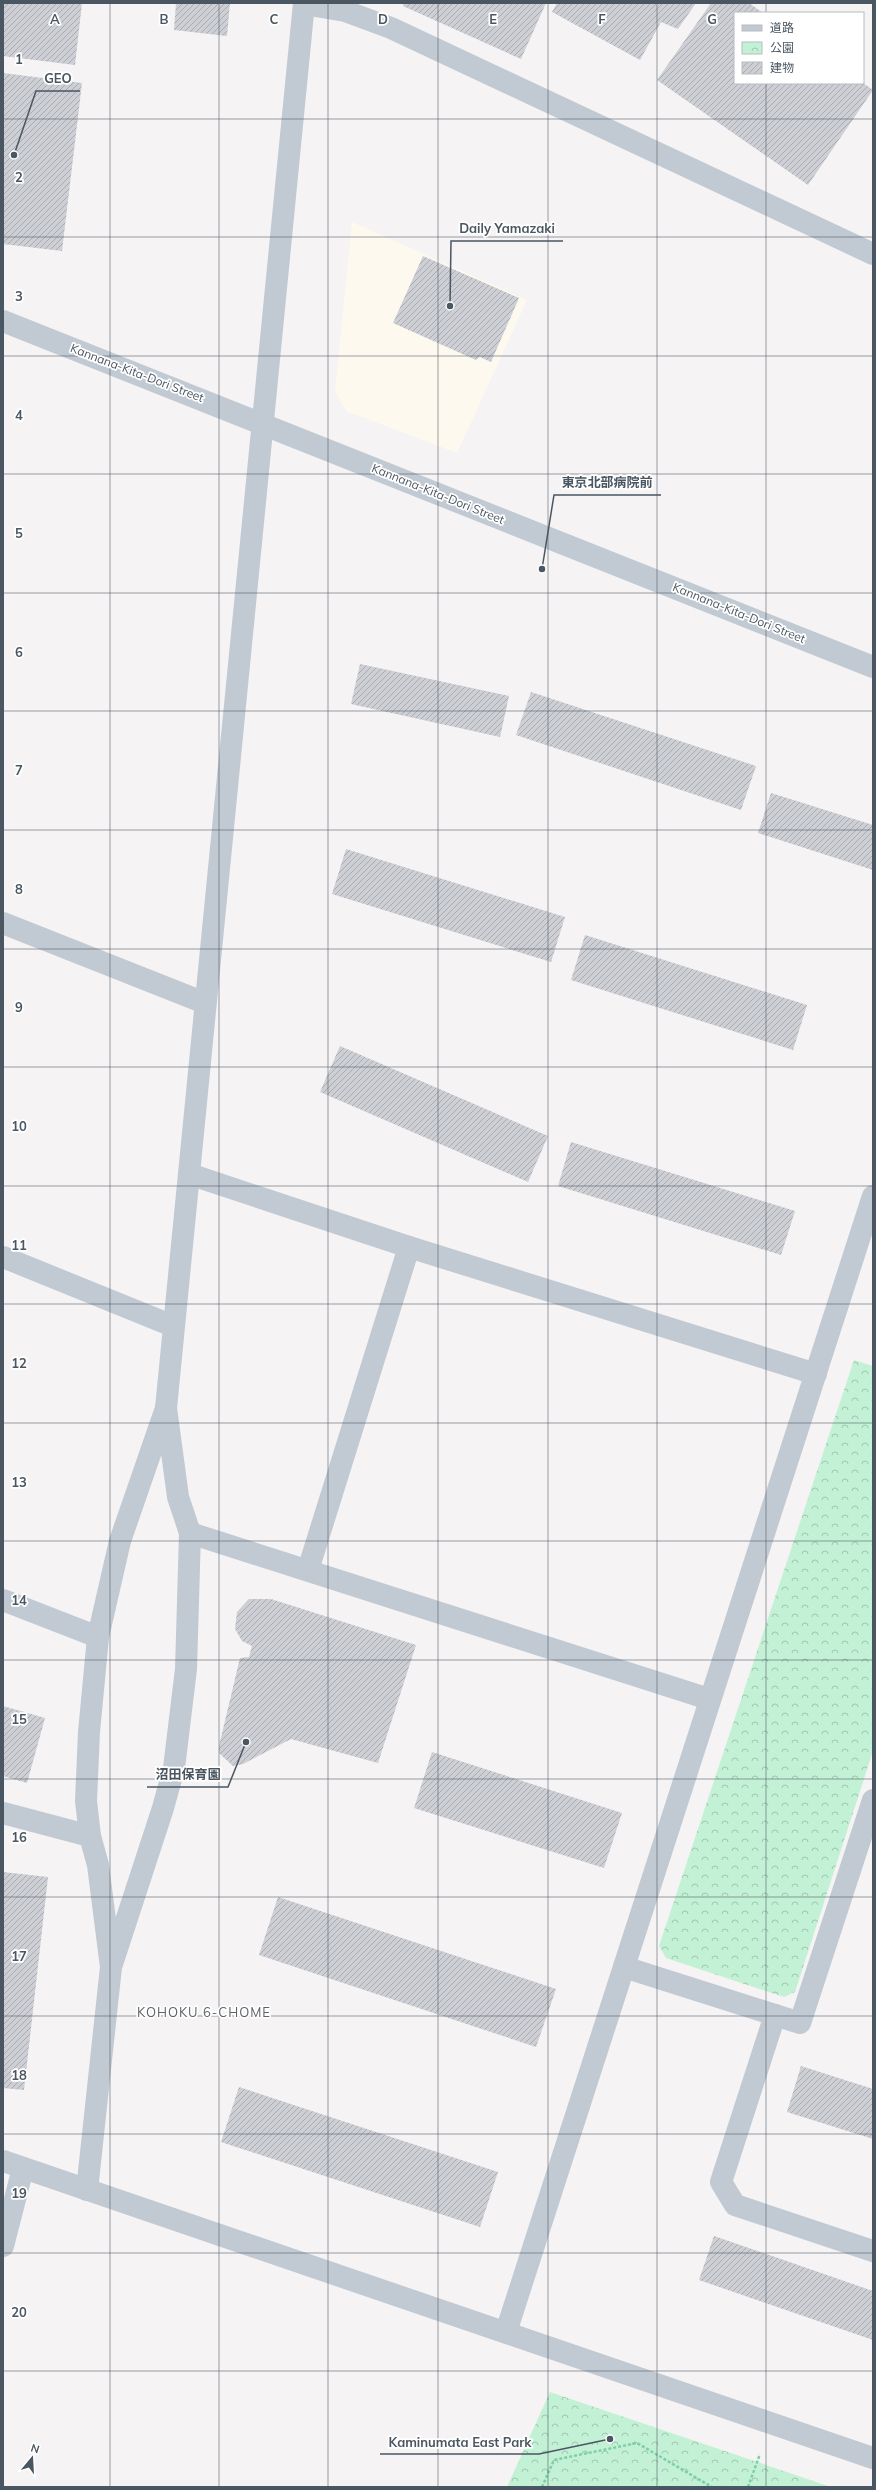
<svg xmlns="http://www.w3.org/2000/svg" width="876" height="2490" viewBox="0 0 876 2490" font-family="Mulish,'Noto Sans JP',sans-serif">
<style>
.commercial{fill:#fdf9ef}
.park{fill:url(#park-crowns)}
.building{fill:url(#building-hatch)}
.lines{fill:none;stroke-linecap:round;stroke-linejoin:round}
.path{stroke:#7ad0a6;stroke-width:2.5;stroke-dasharray:3 2;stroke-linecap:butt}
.minor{stroke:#c1cad2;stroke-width:22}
.grid{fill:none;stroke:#4a5661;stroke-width:1;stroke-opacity:0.55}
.labels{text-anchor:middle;stroke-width:3.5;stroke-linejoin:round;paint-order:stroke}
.street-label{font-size:12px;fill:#4a5661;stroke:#fff}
.neighbourhood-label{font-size:13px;letter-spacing:1px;fill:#5f6368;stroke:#fff}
.grid-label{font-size:13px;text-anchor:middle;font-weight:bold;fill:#4a5661;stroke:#fff;stroke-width:3.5;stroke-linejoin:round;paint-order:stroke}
.leader{fill:none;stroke:#4a5661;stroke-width:1.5}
.callout-dot{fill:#4a5661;stroke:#fff;stroke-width:1.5}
.callout-label{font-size:13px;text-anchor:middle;font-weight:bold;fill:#4a5661;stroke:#fff;stroke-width:3.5;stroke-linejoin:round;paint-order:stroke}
</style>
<defs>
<pattern id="park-crowns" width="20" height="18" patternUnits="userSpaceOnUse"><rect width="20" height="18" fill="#c3f1d5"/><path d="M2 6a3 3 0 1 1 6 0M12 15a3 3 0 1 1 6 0" fill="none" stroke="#a0c6b0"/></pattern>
<pattern id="building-hatch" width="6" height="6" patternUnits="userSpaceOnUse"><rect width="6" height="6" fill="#cdcfd5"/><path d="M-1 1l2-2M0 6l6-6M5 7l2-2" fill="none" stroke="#a8abb0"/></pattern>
</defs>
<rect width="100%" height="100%" fill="#f5f3f3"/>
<polygon class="commercial" points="352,222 527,300 457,453 346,411 335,391"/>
<g class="park">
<polygon points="854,1360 873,1366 873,1751 795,1992 784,1997 666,1958 659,1946"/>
<polygon points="550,2392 831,2487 507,2487"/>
</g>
<g class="building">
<polygon points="3,3 82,3 75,65 3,56"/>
<polygon points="176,3 230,3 227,36 174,30"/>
<polygon points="404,3 546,3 521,59 403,6"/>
<polygon points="557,3 696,3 678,29 661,22 640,60 552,12"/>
<polygon points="711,3 749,3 763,13 735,13 735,83 863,83 873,90 808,185 657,80"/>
<polygon points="3,73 82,83 62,251 3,244"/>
<polygon points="423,256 519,298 491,362 480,357 476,360 393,323"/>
<polygon points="360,664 509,696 500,737 351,704"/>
<polygon points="531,692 756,766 741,810 516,735"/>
<polygon points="771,793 873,825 873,870 758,833"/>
<polygon points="346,849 565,917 551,962 332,894"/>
<polygon points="585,935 807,1005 793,1050 571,980"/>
<polygon points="340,1046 548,1136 528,1182 320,1092"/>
<polygon points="571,1142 795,1211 781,1255 558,1186"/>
<polygon points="249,1599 271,1599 416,1645 378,1763 291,1739 243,1764 233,1766 219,1753 219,1746 240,1658 249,1657 252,1646 242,1641 235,1629 237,1612"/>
<polygon points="3,1706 45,1718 27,1783 3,1776"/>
<polygon points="432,1752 622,1813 604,1868 414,1808"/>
<polygon points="3,1872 48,1877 24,2090 3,2088"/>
<polygon points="278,1897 556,1989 536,2047 259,1955"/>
<polygon points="801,2066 873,2089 873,2139 787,2112"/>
<polygon points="239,2087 498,2172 480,2227 221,2142"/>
<polygon points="714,2236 873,2291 873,2340 699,2280"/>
</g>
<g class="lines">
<g class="path">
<polyline points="542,2487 554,2460 637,2443 712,2487"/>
<polyline points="748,2487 760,2454"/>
</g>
<g class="minor">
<polyline points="304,4 345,11 391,28 873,254"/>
<polyline points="3,321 873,667"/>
<polyline points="3,923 205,1003"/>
<polyline points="189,1174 409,1247 816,1374"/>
<polyline points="3,1257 173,1326"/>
<polyline points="166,1408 304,3"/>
<polyline points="190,1533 709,1699"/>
<polyline points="308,1570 409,1247"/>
<polyline points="3,1600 98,1637"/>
<polyline points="3,1813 90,1836"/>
<polyline points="624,1967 800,2023 873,1800"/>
<polyline points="775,2015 721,2182 735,2205 873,2251"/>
<polyline points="3,2161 873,2458"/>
<polyline points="87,2190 111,1967 163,1808 174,1768 186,1669 190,1533 178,1497 166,1408 120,1541 98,1637 89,1732 86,1801 90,1836 98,1865 111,1967"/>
<polyline points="3,2246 23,2168"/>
<polyline points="506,2332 873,1196"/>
</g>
</g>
<path class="grid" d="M 110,3 L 110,2487M 219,3 L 219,2487M 328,3 L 328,2487M 438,3 L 438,2487M 548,3 L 548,2487M 657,3 L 657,2487M 766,3 L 766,13M 766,83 L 766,2487M 3,119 L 873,119M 3,237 L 873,237M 3,356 L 873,356M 3,474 L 873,474M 3,593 L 873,593M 3,711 L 873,711M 3,830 L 873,830M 3,949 L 873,949M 3,1067 L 873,1067M 3,1186 L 873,1186M 3,1304 L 873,1304M 3,1423 L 873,1423M 3,1541 L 873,1541M 3,1660 L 873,1660M 3,1779 L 873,1779M 3,1897 L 873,1897M 3,2016 L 873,2016M 3,2134 L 873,2134M 3,2253 L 873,2253M 3,2371 L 873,2371"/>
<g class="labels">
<g class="street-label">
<text transform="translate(137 373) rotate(21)" y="4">Kannana-Kita-Dori Street</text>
<text transform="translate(438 494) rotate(22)" y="4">Kannana-Kita-Dori Street</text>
<text transform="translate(739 613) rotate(22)" y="4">Kannana-Kita-Dori Street</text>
</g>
<g class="neighbourhood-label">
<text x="204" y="2017">KOHOKU 6-CHOME</text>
</g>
</g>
<g class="grid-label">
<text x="55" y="24">A</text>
<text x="164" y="24">B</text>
<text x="274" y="24">C</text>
<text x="383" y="24">D</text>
<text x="493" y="24">E</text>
<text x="602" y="24">F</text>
<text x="712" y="24">G</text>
<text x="19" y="64">1</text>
<text x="19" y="182">2</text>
<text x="19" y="301">3</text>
<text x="19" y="420">4</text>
<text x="19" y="538">5</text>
<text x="19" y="657">6</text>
<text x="19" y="775">7</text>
<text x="19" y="894">8</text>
<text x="19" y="1012">9</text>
<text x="19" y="1131">10</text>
<text x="19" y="1250">11</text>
<text x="19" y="1368">12</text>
<text x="19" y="1487">13</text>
<text x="19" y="1605">14</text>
<text x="19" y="1724">15</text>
<text x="19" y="1842">16</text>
<text x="19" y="1961">17</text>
<text x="19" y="2080">18</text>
<text x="19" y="2198">19</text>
<text x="19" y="2317">20</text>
</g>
<path class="leader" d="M14 155L36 91H80M450 306L451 241H563M542 569L554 495H661M246 1742L228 1787H147M610 2439L539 2454H380"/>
<g class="callout-dot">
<circle cx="14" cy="155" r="4"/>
<circle cx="450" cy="306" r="4"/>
<circle cx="542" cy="569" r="4"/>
<circle cx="246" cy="1742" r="4"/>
<circle cx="610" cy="2439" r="4"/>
</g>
<g class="callout-label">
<text x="58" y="83">GEO</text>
<text x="507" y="233">Daily Yamazaki</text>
<text x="607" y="487">東京北部病院前</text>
<text x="188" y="1779">沼田保育園</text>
<text x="460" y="2447">Kaminumata East Park</text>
</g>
<rect width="876" height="2490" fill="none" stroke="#4a5661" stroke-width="8"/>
<rect x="734" y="12" width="130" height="72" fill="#ffffff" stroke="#b7bbc0"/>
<rect x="742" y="25" width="20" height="6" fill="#c1cad2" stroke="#b7bbc0"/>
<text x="770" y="32" font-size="12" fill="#4a5661">道路</text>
<rect x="742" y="42" width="20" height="12" fill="url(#park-crowns)" stroke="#b7bbc0"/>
<text x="770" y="52" font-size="12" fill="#4a5661">公園</text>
<rect x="742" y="62" width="20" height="12" fill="url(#building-hatch)" stroke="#b7bbc0"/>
<text x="770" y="72" font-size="12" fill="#4a5661">建物</text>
<g transform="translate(32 2458) rotate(18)" stroke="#ffffff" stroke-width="3" paint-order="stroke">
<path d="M0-3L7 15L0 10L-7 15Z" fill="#4a5661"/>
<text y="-6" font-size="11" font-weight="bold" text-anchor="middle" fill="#4a5661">N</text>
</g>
</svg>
